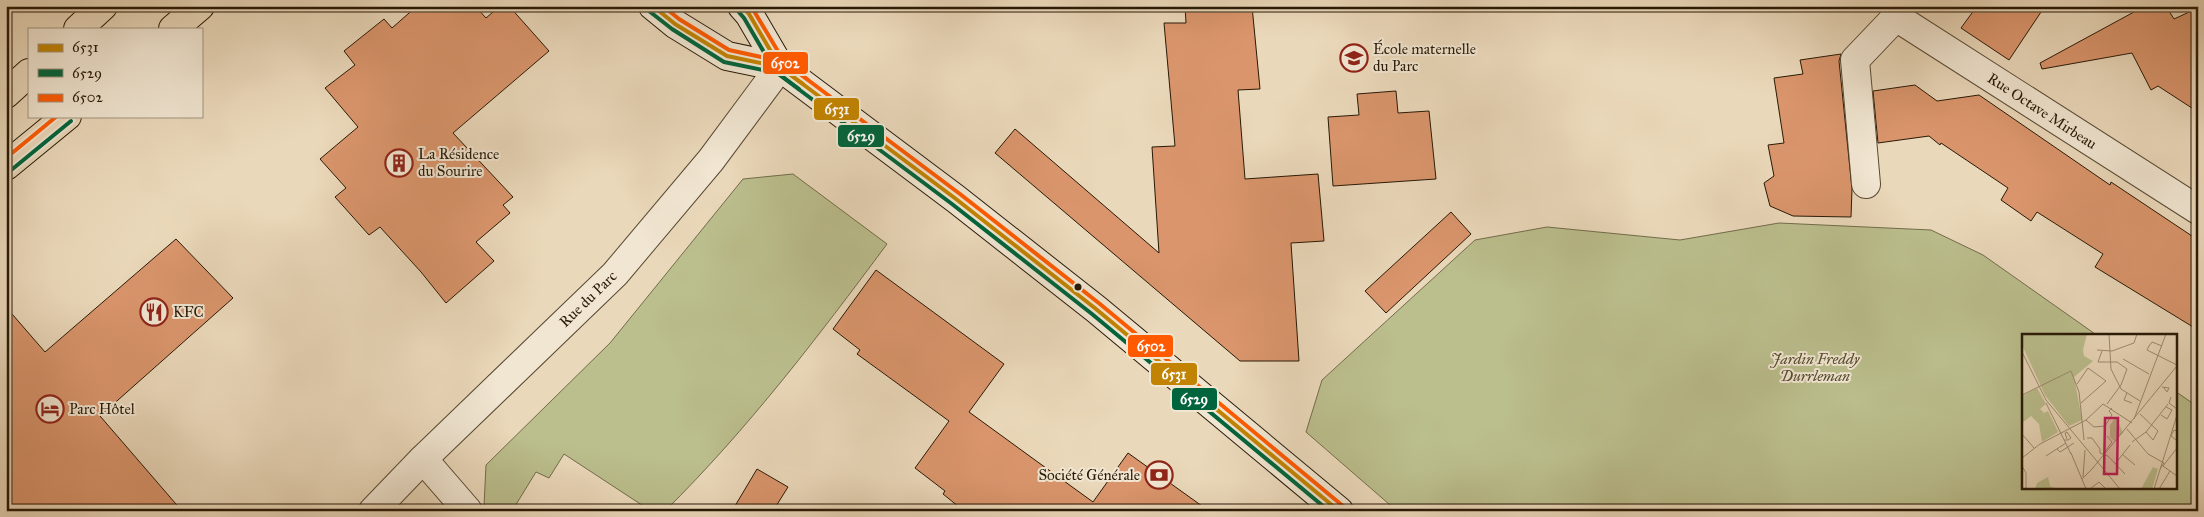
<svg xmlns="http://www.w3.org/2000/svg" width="2204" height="517" viewBox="0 0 2204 517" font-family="'IM FELL Great Primer',serif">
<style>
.green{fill:#bbbe8d;stroke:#726c4a}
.building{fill:#da956c;stroke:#281906}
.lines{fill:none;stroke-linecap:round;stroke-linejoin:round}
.street-casing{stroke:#584933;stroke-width:30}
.secondary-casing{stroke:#281906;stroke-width:30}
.primary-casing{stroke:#281906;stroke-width:30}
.street{stroke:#f1e6d2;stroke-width:28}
.secondary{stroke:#f1e6d2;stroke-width:28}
.primary{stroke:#ead8ba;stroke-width:28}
.bus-1-casing{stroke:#f1e6d2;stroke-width:8}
.bus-2-casing{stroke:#f1e6d2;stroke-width:8}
.bus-3-casing{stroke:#f1e6d2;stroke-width:8}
.bus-1{stroke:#c18301;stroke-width:4}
.bus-2{stroke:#00643c;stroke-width:4}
.bus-3{stroke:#ff5a00;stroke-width:4}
.bus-dot{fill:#281906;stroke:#f1e6d2;stroke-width:2}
.labels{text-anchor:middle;stroke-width:4;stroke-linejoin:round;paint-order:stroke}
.poi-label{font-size:15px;fill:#281906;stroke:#f1e6d2;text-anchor:start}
.street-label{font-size:15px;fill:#281906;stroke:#f1e6d2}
.park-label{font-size:15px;font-style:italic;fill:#544b2e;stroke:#f1e6d2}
.inset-road{fill:none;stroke:#9c8c72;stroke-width:1}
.view{fill:#c2185b;fill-opacity:0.15;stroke:#c2185b;stroke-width:2.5}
.inset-edge{fill:none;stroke:#281906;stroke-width:2.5}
.line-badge{stroke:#f1e6d2;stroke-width:2}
.badge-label{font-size:14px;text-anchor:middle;font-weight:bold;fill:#fff}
</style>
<rect width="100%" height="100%" fill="#ead8ba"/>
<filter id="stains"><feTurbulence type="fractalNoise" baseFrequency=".004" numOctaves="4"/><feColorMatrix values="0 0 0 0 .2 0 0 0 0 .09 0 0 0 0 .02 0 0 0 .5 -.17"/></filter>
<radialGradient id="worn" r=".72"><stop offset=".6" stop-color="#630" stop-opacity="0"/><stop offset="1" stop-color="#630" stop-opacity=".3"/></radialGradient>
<g class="green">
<path d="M 793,174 L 887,244 C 818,337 747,430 665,511 L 651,511 L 564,454 L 549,478 L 536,472 L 512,511 L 488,511 L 484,506 L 486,465 L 610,343 L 743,179 Z"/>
<polygon points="1779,223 1931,230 1983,255 2098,336 2023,336 2023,488 2175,488 2175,391 2198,407 2198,511 2117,511 2115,508 2111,511 1397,511 1306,432 1322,380 1475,240 1547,227 1680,240"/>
</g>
<g class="building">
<polygon points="417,6 475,6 486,18 500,6 509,6 549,51 453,133 513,197 503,205 510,213 476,242 494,261 446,303 421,272 380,227 369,235 335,197 346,188 320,159 358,127 325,88 355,65 344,51 384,19 392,28"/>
<polygon points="1185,6 1252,6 1260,89 1238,90 1245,179 1318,174 1324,241 1291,243 1299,361 1240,361 995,153 1015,129 1159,253 1152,147 1175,146 1164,23 1186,23"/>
<polygon points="1977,6 2045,6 2009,60 1961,28"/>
<polygon points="2145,6 2166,6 2174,19 2198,8 2198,112 2158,86 2151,90 2132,53 2042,69 2040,63"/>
<polygon points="1841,54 1839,61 1852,189 1851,217 1793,216 1770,206 1764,183 1774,176 1768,145 1784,143 1774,78 1803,74 1800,60"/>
<polygon points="1915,85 1937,101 1979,95 2110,185 2111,182 2198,240 2198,330 2095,267 2103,254 2037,212 2031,221 2001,200 2008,188 1941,143 1940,145 1929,136 1878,143 1873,91"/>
<polygon points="1396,91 1398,113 1429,111 1436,179 1333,186 1328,117 1359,115 1357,94"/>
<polygon points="1451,212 1471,234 1386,313 1365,291"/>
<polygon points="176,239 233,298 100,416 182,511 6,511 6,307 45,352"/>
<polygon points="876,270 1004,364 969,412 1035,460 1093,502 1128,453 1209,511 964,511 943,494 945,491 915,468 949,421 857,354 860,350 833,329"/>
<polygon points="757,469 788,487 773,511 732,511"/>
</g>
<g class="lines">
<g class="street-casing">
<g id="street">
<polyline points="1894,6 1896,17 2198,210"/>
<polyline points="1866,184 1855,60 1896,17"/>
<polyline points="423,459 468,511"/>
<polyline points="373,511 423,459 615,274 711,160 780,67"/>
</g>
</g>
<g class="secondary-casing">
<g id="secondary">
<polyline points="653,6 675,24 727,56 780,67"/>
<polyline points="742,6 749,14 780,67 956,199 1096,309 1339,511"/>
</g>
</g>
<g class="primary-casing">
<g id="primary">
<polyline points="78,29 103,6"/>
<polyline points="173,29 200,6"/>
<polyline points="6,94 29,73"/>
<polyline points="6,166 67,116"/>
</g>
</g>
<use href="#street" class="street"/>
<use href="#secondary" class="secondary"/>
<use href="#primary" class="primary"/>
<g class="bus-1-casing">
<g id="bus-1">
<polyline points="653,6 675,24 727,56 780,67 956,199 1096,309 1339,511"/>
<polyline points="742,6 749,14 780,67 803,84"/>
</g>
</g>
<g class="bus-2-casing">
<g id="bus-2">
<polyline points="737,10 744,18 775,71 799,89"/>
<polyline points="649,11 672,29 724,62 777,73 952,204 1092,314 1329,511"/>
<polyline points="10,171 71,121"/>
</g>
</g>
<g class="bus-3-casing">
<g id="bus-3">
<polyline points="663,6 679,19 729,50 784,62 960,194 1100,304 1343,506"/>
<polyline points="751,6 785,63 807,79"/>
<polyline points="6,158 57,116"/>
</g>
</g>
<use href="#bus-1" class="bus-1"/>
<use href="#bus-2" class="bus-2"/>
<use href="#bus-3" class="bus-3"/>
</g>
<defs>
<g id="school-ring" transform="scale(1.4375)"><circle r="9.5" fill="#f1e6d2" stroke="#8f2418" stroke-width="1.5"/><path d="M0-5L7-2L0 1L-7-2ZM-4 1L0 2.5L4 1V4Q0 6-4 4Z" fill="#8f2418"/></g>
<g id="building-ring" transform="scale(1.4375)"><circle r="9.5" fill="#f1e6d2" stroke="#8f2418" stroke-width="1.5"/><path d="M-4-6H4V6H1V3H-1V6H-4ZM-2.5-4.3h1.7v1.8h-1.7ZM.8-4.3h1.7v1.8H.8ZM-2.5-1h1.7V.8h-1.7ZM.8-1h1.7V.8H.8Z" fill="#8f2418"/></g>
<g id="restaurant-ring" transform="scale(1.4375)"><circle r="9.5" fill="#f1e6d2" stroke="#8f2418" stroke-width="1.5"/><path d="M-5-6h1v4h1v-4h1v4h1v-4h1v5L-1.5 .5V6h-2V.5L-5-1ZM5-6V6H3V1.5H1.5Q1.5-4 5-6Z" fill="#8f2418"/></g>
<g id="hotel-ring" transform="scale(1.4375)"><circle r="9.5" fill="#f1e6d2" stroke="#8f2418" stroke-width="1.5"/><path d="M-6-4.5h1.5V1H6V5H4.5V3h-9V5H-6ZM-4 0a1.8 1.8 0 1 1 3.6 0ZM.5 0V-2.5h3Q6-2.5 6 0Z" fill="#8f2418"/></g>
<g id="bank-ring" transform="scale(1.4375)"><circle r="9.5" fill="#f1e6d2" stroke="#8f2418" stroke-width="1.5"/><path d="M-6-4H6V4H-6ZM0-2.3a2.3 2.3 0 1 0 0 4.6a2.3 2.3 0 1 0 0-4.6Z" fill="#8f2418"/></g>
</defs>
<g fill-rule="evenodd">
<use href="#school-ring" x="1354" y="58"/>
<use href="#building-ring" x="399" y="163"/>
<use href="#restaurant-ring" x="154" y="312"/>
<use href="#hotel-ring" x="50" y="409"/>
<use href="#bank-ring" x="1159" y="475"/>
</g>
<circle class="bus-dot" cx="1078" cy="287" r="4.5"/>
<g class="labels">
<g class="poi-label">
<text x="1373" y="54">École maternelle<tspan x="1373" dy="17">du Parc</tspan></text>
<text x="418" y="159">La Résidence<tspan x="418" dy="17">du Sourire</tspan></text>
<text x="173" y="317">KFC</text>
<text x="69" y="414">Parc Hôtel</text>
<text x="1140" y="480" text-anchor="end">Société Générale</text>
</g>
<g class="street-label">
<text transform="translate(2042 111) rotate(33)" y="5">Rue Octave Mirbeau</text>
<text transform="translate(588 299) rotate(-44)" y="5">Rue du Parc</text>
</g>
<g class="park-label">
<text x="1815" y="364">Jardin Freddy<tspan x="1815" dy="17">Durrleman</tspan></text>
</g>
</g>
<g transform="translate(2022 334)">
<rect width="155" height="155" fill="#ead8ba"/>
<path d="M 0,0 L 65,0 L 61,16 L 62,22 L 71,27 L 52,43 L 60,86 L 47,92 L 23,61 L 0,11 ZM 15,54 L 24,70 L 18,75 L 22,79 L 26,77 L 36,98 L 20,108 L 17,90 L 9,82 L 0,89 L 0,62 ZM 94,83 L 101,99 L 92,107 L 88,103 L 88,91 ZM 131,133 L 136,135 L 130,155 L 119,155 ZM 26,143 L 28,152 L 35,155 L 13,155 L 15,149 Z" fill="#bbbe8d"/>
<path class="inset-road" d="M 87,0 L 89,35 L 99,55 L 118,67M 127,12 L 125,16 L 155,31M 127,12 L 130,8 L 140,12M 75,16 L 90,17 L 112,9 L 115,0M 80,17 L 76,28 L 95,28 L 105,35 L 99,51 L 85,70M 0,18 L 24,66 L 98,155M 101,25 L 127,40M 55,50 L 66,34 L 84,47 L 59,69M 140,53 L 147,54 L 145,58 L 142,54M 105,59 L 102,66 L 110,69M 0,61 L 49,37 L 57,58 L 62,106M 149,63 L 147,69 L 155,75M 24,69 L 49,120M 118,80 L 136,97 L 131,106 L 124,98M 139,81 L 145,85 L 150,76 L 144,73M 112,85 L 144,0M 64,86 L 72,93 L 83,92 L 90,81 L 87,77 L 90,74M 105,95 L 126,120 L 142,129 L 138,135M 0,100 L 12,114M 65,104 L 70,104 L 78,115M 42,106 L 46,106 L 49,104 L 45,98 L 43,99 L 45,105M 154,106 L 149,102 L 152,96 L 155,97M 110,108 L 124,98 L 146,70M 155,114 L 141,132 L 155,142M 35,115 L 38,118 L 52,109M 78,115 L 78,119 L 86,122 L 103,140M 49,119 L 64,155M 82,119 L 90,108 L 85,102M 101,121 L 113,131M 24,122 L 44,109M 0,124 L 18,110 L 64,86 L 81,70 L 110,89M 93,130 L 108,111M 0,132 L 4,139 L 4,155M 70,135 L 155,32M 61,143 L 63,116M 60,145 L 71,134M 68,155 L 77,148 L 84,155M 132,155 L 155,81M 137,155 L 148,137"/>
<path class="view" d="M 83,84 L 96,84 L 95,140 L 82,140 Z"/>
<rect width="155" height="155" class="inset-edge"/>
</g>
<g class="line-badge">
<rect x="762" y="51" width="47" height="24" rx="5" fill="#ff5a00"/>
<rect x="813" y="97" width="47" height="24" rx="5" fill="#c18301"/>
<rect x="837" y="124" width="48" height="24" rx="5" fill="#00643c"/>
<rect x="1127" y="334" width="47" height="24" rx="5" fill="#ff5a00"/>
<rect x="1150" y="362" width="48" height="24" rx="5" fill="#c18301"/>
<rect x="1171" y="387" width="47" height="24" rx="5" fill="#00643c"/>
</g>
<g class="badge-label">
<text x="785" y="68">6502</text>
<text x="837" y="114">6531</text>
<text x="861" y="141">6529</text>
<text x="1151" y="351">6502</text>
<text x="1174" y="379">6531</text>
<text x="1194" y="404">6529</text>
</g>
<rect width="2204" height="517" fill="none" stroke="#ead8ba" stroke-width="25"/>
<rect x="8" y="8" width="2189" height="502" fill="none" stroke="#281906" stroke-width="2.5"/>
<rect x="12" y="12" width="2179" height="492" fill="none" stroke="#281906"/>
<rect x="28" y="28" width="175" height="90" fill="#f1e6d2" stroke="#a19480"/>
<rect x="38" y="44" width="25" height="8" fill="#c18301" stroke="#a19480"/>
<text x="72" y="52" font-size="15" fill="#281906">6531</text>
<rect x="38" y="69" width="25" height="8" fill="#00643c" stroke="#a19480"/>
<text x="72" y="78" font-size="15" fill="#281906">6529</text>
<rect x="38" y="94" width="25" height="8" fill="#ff5a00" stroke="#a19480"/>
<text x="72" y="102" font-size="15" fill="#281906">6502</text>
<rect width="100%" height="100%" filter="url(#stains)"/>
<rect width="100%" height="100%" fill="url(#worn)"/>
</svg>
